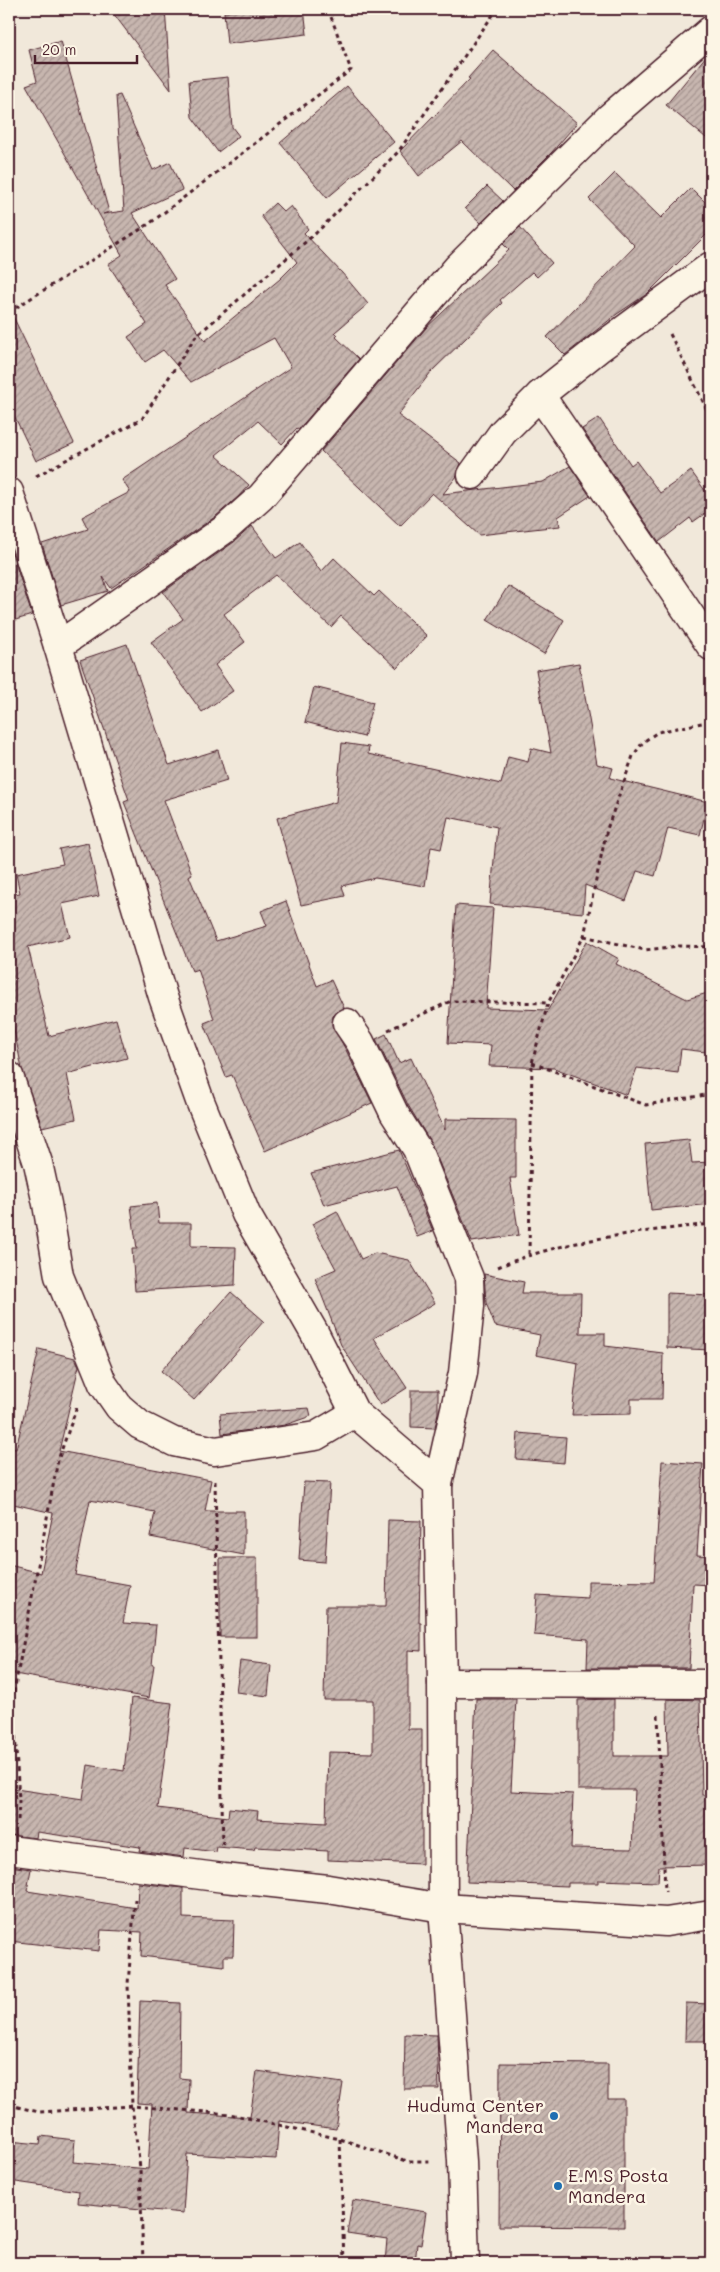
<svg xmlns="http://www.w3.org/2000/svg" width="720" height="2272" viewBox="0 0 720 2272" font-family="Mali,sans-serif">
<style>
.building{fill:url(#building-hatch);stroke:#4a1f2b}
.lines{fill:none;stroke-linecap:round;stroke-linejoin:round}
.minor-casing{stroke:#4a1f2b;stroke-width:31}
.path{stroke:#4a1f2b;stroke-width:3;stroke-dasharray:4 4;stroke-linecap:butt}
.minor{stroke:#fcf5e5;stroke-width:28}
.poi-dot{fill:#1f6fb2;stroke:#fcf5e5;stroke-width:2}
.labels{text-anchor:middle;stroke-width:5;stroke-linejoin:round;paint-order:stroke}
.poi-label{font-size:18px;fill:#4a1f2b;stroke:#fcf5e5;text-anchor:end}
</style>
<defs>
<pattern id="building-hatch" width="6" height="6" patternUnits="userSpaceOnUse" patternTransform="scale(1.25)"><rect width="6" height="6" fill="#c7b6af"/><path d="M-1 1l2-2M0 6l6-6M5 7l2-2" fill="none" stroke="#a4938f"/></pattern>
</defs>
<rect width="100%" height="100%" fill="#f1e8da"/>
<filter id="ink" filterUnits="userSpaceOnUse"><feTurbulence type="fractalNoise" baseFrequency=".02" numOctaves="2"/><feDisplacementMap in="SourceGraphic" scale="10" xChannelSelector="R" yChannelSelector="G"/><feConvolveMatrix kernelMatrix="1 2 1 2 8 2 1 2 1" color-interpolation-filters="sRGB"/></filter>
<g filter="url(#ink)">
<g class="building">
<polygon points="110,9 165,9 171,90"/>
<polygon points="258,9 304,9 307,34 227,44 224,12"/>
<polygon points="61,41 109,212 103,214 124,211 116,96 120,95 153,170 170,162 182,190 132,213 175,279 165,285 205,341 280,279 297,262 261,216 275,203 284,212 291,206 308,229 304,233 342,273 368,304 335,332 338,335 336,337 359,359 299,429 297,428 282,444 258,421 216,455 249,485 238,497 215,517 111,588 103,577 108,591 61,605 42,544 88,529 82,517 130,492 122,480 291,367 274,338 191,382 163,350 145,362 128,337 147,324 108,264 122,255 26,85 37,81 29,50"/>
<polygon points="493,50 577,123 552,152 513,191 462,141 419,176 400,151 470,79 468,78"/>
<polygon points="711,50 711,142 666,105"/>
<polygon points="228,77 232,127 239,136 218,152 192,117 189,81"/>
<polygon points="347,86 394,142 327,198 280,143"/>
<polygon points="615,173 661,218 691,188 711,208 711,230 647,294 617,314 565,355 547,337 635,246 589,199"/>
<polygon points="487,186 503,201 481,223 465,208"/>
<polygon points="520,227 552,263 537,277 532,272 500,300 502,303 431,372 398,415 461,463 457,476 443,494 543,482 570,466 590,496 558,517 560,526 479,535 432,493 400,526 321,451 426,328 509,250 503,244"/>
<polygon points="9,308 74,443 36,461 9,405"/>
<polygon points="599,418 631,465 636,461 660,493 691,471 711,499 711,509 693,522 690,518 659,542 582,429"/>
<polygon points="252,526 276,558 300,542 321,572 334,558 374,596 379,591 427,636 397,668 341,616 331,627 276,575 224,614 245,642 215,665 233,691 202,712 151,642 183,619 163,592 234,542"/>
<polygon points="12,553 32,615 9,622 9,554"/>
<polygon points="508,586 564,620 544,654 487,620"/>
<polygon points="127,644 169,765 218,750 227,781 164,800 192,874 189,876 216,941 267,926 261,911 286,901 317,986 331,980 344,1008 333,1016 332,1025 346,1050 372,1103 265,1151 232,1075 226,1077 204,1023 214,1019 198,969 192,971 124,802 129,800 80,660"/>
<polygon points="579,663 597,764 613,768 610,778 708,802 700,835 668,828 655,876 637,871 626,901 585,885 583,913 490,904 497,827 448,817 441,849 431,847 425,886 375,878 342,886 345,896 301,905 277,818 336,802 342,743 369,747 368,754 501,784 508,757 528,762 531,748 551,753 536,670"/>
<polygon points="314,687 373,702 364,737 305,722"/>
<polygon points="88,843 99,896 62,904 70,937 28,947 49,1036 116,1019 127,1058 67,1074 76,1119 42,1127 22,1069 9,1006 9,895 20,893 16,874 63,864 59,849"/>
<polygon points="456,905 493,908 486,1008 548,1010 587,941 619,959 616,964 687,999 711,992 711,1012 706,1052 681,1049 678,1073 637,1068 627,1095 554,1068 489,1066 491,1045 448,1043"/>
<polygon points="386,1034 399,1063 411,1058 445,1130 445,1119 516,1120 516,1178 510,1178 519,1235 472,1242 431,1143 408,1105 376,1039"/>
<polygon points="689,1140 692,1163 711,1162 711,1204 651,1210 645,1144"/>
<polygon points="399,1150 433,1231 417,1237 397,1186 324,1205 311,1173"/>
<polygon points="157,1203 159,1223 191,1223 191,1246 236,1247 235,1285 135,1291 132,1249 137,1249 131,1206"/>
<polygon points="337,1211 361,1259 375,1253 409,1260 435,1303 374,1338 407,1388 380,1405 341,1345 315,1278 336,1269 312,1224"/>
<polygon points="484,1274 524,1282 522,1293 581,1293 580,1333 605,1333 605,1346 663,1353 662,1399 631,1399 631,1414 572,1415 578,1363 536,1355 540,1335 495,1326 486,1303"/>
<polygon points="231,1292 264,1321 194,1400 161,1371"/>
<polygon points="667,1293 711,1295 711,1350 667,1348"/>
<polygon points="39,1349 75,1358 79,1366 59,1451 211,1480 205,1511 244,1511 244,1555 150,1537 155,1512 90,1500 75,1575 130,1585 123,1623 156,1625 152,1665 154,1665 149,1698 9,1673 9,1565 41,1573 53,1513 9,1503 9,1448 16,1449"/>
<polygon points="411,1390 438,1390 438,1413 435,1428 411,1427"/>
<polygon points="309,1408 311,1416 285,1425 222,1434 220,1414"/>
<polygon points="518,1433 566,1437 564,1463 516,1459"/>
<polygon points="662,1461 703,1464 697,1555 711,1556 711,1585 693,1584 689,1668 587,1668 588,1639 534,1635 537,1595 588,1598 588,1581 654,1582"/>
<polygon points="304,1482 330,1483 325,1562 299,1560"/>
<polygon points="388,1520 421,1521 419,1623 421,1623 421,1651 408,1650 408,1729 422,1729 422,1864 328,1860 328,1851 255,1847 254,1850 217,1847 216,1852 185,1848 184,1857 139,1851 140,1847 37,1832 36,1838 9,1835 9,1788 83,1799 88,1765 124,1771 132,1698 172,1703 158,1808 228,1817 229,1808 258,1811 257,1819 326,1823 328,1752 373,1753 373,1700 324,1700 326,1606 386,1606"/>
<rect x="220" y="1558" width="37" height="79"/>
<polygon points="240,1661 271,1665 268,1696 236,1692"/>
<polygon points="476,1699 516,1699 511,1791 573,1794 571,1848 632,1849 635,1790 578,1790 578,1700 614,1699 614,1756 668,1756 667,1699 700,1700 702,1795 711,1794 711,1865 659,1866 658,1882 598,1880 598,1883 568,1883 568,1886 467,1882"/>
<polygon points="9,1866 31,1869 27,1891 137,1908 138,1883 183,1888 183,1918 234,1920 233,1956 224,1956 224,1966 141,1956 142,1932 101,1930 99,1951 9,1941"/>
<polygon points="140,2001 180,2003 179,2078 189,2079 188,2113 250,2117 257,2071 343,2083 336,2129 279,2121 276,2159 187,2154 183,2213 78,2203 79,2191 9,2181 9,2141 40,2144 41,2136 75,2140 73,2162 148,2169 152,2104 137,2103"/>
<polygon points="686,2003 711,2004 711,2041 685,2041"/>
<polygon points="405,2034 437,2035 439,2089 404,2089"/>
<polygon points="500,2063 608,2064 608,2099 624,2099 624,2227 499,2226"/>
<polygon points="353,2200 426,2212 421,2245 417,2244 415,2263 385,2263 387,2239 347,2233"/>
</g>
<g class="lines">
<g class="minor-casing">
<g id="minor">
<polyline points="540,395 711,646"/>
<polyline points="472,475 503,432 540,395 598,349 711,266"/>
<polyline points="9,492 58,646 163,997 200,1101 246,1214 315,1334 355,1413 438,1484 442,1683 443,1908 462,2161 465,2263"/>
<polyline points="58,646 225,529 261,497 457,268 610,117 711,30"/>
<polyline points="347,1023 360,1042 394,1113 417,1149 469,1278 470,1306 463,1373 438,1484"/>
<polyline points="9,1076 38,1163 47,1204 59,1276 103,1384 119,1407 140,1425 174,1442 215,1451 316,1436 355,1413"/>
<polyline points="442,1683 711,1684"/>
<polyline points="9,1850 224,1878 328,1889 443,1908 666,1922 711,1915"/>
</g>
</g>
<g class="path">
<polyline points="9,312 149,224 351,70 328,9"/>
<polyline points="670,334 711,418"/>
<polyline points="36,476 142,419 195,337 316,233 398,152 497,9"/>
<polyline points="584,936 645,950 679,946 711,947"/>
<polyline points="388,1030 451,1001 548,1003"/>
<polyline points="532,1063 646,1105 711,1094"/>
<polyline points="529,1254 532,1063 548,1003 584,936 607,829 633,756 643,742 658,732 711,721"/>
<path d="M 498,1267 C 565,1239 639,1232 711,1224"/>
<polyline points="215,1481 223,1847"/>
<polyline points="658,1715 665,1892"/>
<polyline points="18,1820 19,1801 13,1697 58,1460 78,1404"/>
<polyline points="135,1899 128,1984 132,2106 140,2168 143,2263"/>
<polyline points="9,2105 39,2112 132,2106 230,2114 340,2139 407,2161 432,2161"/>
<polyline points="340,2139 344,2263"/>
</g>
<use href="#minor" class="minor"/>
</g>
</g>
<g class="poi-dot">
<circle cx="554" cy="2116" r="5"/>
<circle cx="558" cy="2186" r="5"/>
</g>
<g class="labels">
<g class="poi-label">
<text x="544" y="2112">Huduma Center<tspan x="544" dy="21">Mandera</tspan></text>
<text x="568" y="2182" text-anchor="start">E.M.S Posta<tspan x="568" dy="21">Mandera</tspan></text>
</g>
</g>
<rect width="720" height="2272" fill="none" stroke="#fcf5e5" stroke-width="30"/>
<rect x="15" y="15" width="690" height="2242" fill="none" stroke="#4a1f2b" stroke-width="2" filter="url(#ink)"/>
<path d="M35 55v8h102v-8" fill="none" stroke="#4a1f2b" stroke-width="2.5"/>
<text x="42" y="55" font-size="15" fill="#4a1f2b" stroke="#fcf5e5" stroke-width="4" paint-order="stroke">20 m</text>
</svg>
